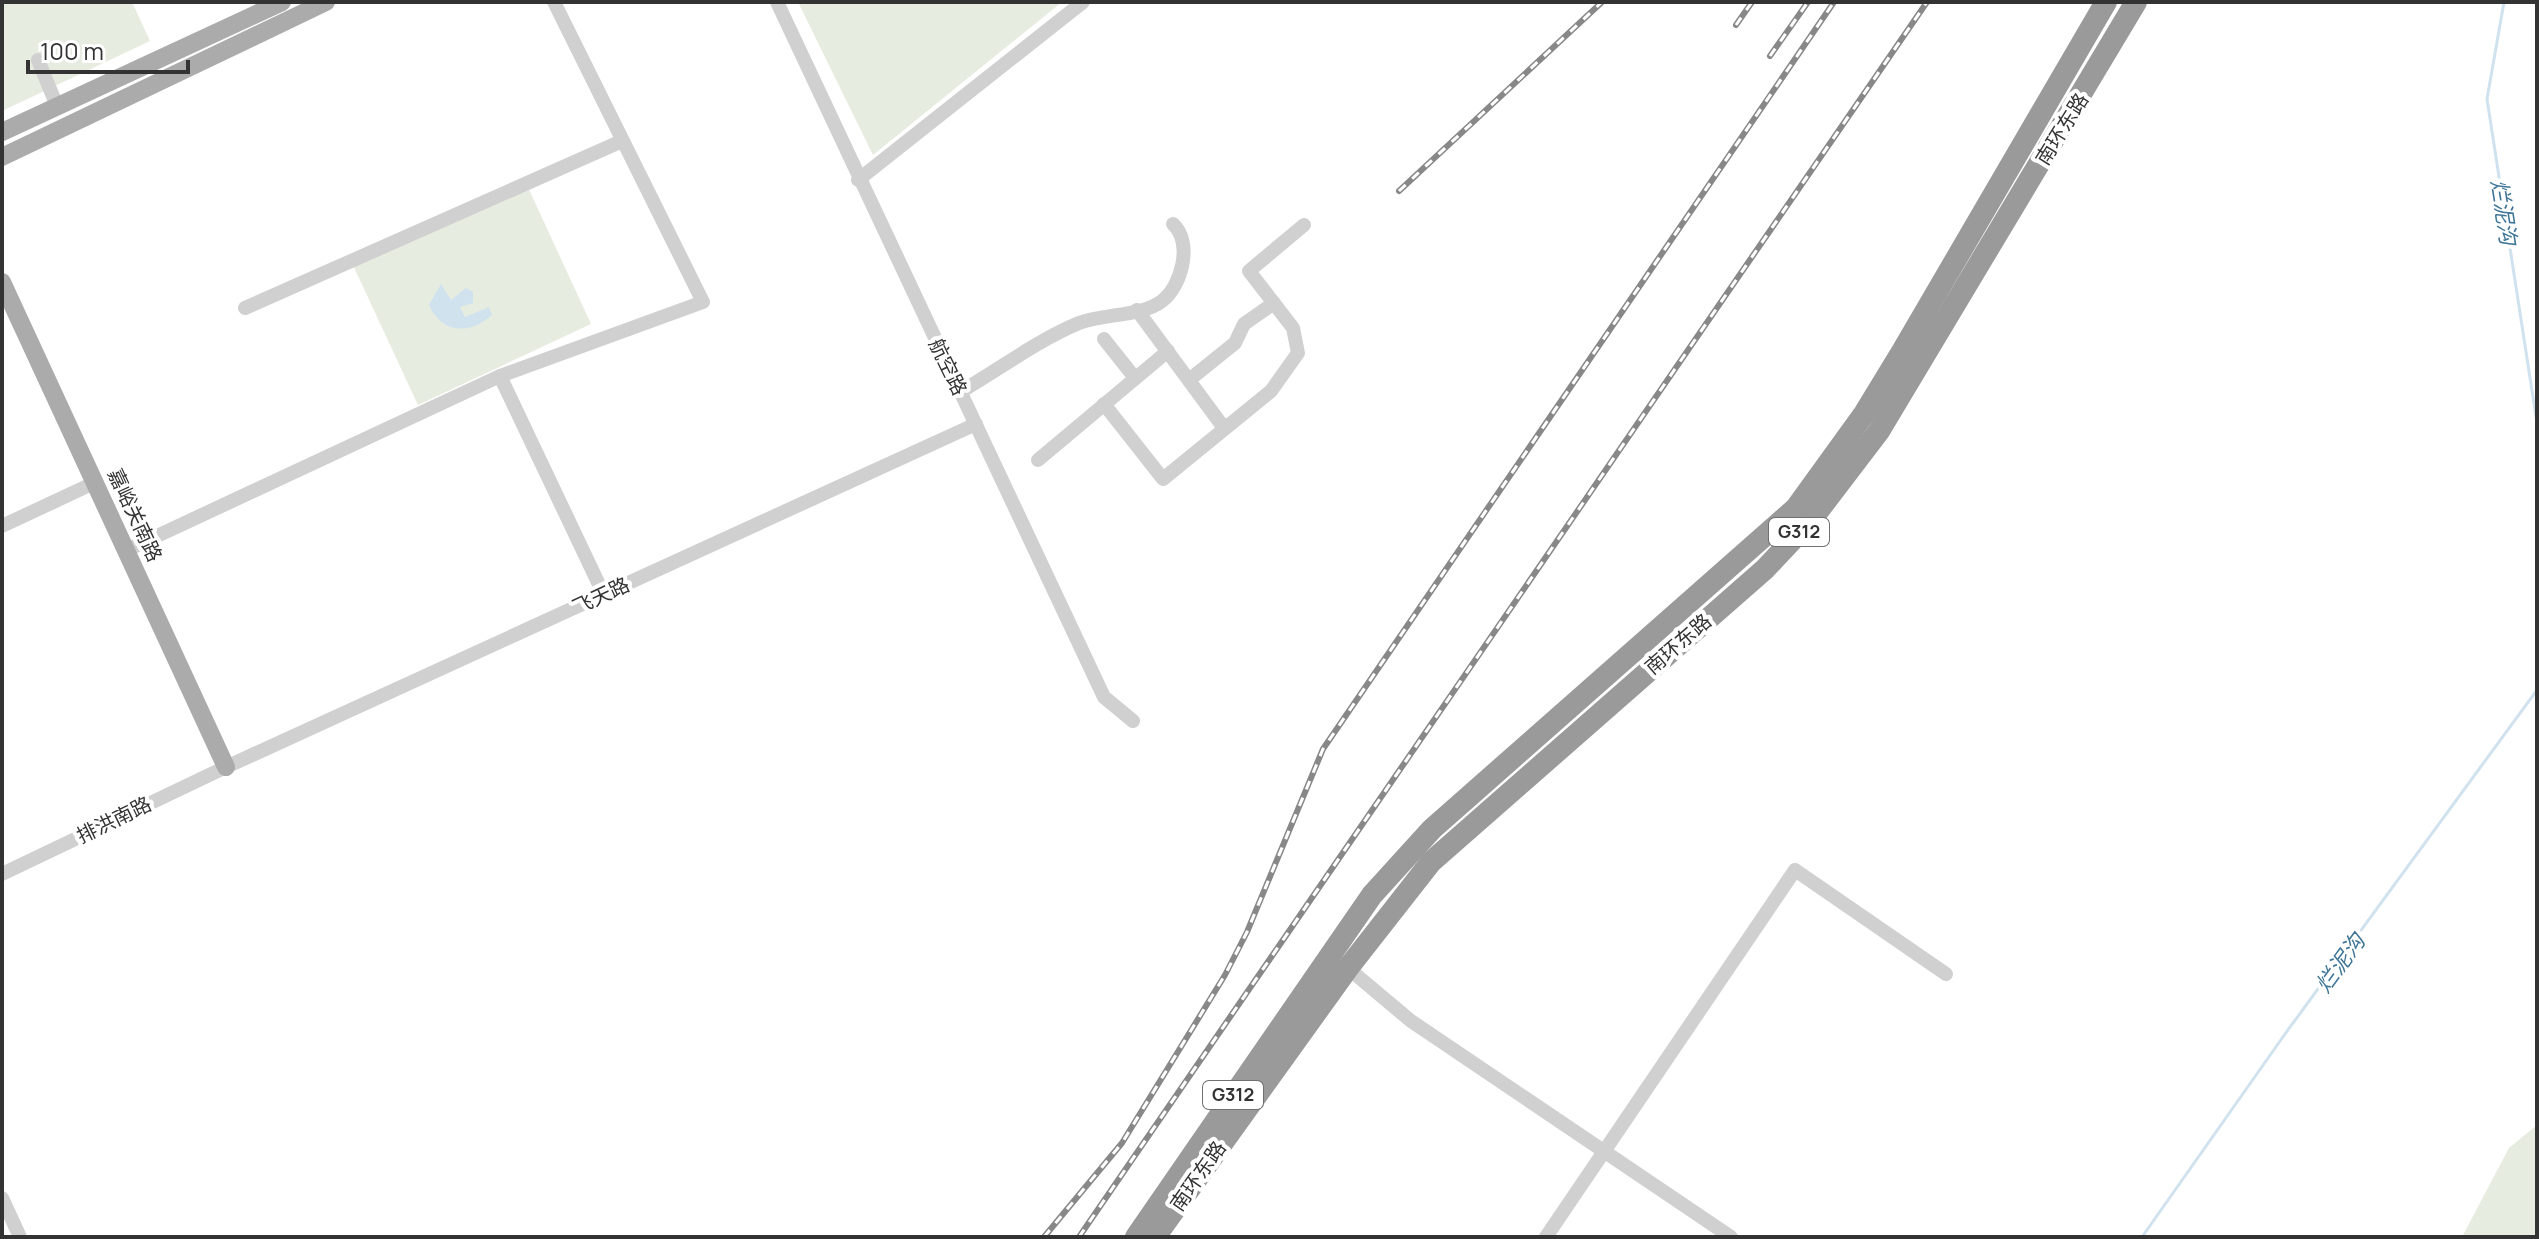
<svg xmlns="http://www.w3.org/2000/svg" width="2539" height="1239" viewBox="0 0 2539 1239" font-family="Manrope,'Noto Sans SC',sans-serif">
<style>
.green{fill:#e6ecdf}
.water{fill:#cfe2ee}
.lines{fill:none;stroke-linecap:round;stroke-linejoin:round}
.stream{stroke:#cfe2ee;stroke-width:3}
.minor{stroke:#d0d0d0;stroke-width:14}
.major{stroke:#ababab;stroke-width:18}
.highway{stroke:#9a9a9a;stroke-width:22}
.rail-casing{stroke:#888;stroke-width:6}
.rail{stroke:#fff;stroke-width:3;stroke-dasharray:9;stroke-linecap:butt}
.labels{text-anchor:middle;stroke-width:8;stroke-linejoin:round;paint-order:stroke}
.shield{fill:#fff;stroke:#707070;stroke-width:2}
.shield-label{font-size:18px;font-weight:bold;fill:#333}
.street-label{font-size:20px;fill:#333;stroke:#fff}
.water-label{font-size:22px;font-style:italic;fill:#3f7597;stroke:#fff}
</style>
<rect width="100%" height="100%" fill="#fff"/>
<g class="green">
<polygon points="2,2 132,2 150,41 2,111"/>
<polygon points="798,2 1062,2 873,155"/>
<polygon points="526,183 591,324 418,405 352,263"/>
<polygon points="2537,1125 2537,1237 2462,1237 2509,1148"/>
</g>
<path class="water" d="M 441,284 L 451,300 L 466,288 L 473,292 L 473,303 L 460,307 L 465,317 L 489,307 L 492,315 C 469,335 442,334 429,305 Z"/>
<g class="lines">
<g class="stream">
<polyline points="2504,2 2487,99 2537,423"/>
<polyline points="2142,1237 2285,1034 2537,690"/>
</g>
<g class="minor">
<polyline points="777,2 1104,697 1133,721"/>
<polyline points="38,60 57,106"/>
<polyline points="858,180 1083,2"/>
<polyline points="245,308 622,141"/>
<polyline points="1137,310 1224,428"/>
<polyline points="1104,339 1135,378"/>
<polyline points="500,376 703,302 554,2"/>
<polyline points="1189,380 1235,343 1244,324 1274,303"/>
<path d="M 960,392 C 998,370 1038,340 1079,323 C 1103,314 1143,316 1162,301 C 1182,286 1193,242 1173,224"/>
<polyline points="1104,404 1163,479 1271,391 1298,353 1293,328 1249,271 1304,225"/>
<polyline points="1038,460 1168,351"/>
<polyline points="2,526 96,482"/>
<polyline points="127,550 500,376 604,595"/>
<polyline points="2,874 226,767 976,424"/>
<polyline points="1342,963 1411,1021 1731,1237"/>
<polyline points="2,1198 20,1237"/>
<polyline points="1546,1237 1795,870 1946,974"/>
</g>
<g class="major">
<polyline points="2,132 282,2"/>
<polyline points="2,157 326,2"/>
<polyline points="2,282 226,767"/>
</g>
<g class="highway">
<polyline points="1136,1237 1372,895 1432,829 1796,508 1864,414 1903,350 2106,2"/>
<polyline points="1155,1237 1348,968 1431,862 1765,569 1812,519 1879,431 2136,2"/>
</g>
<g class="rail-casing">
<g id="rail">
<polyline points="1736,25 1752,2"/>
<polyline points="1770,56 1808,2"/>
<polyline points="1399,191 1602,2"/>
<polyline points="1044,1237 1122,1143 1225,975 1247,932 1323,749 1834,2"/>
<polyline points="1079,1237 1927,2"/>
</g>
</g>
<use href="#rail" class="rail"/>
</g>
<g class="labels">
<g class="shield">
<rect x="1769" y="518" width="60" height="28" rx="6"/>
<rect x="1203" y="1081" width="60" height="28" rx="6"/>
</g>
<g class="shield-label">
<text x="1799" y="538">G312</text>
<text x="1233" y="1101">G312</text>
</g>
<g class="street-label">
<text transform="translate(2062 129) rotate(-58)" y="7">南环东路</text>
<text transform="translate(948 367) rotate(64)" y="7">航空路</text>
<text transform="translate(135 515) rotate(65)" y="7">嘉峪关南路</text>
<text transform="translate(601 596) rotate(-25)" y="7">飞天路</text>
<text transform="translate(1678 644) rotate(-41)" y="7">南环东路</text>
<text transform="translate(114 820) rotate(-26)" y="7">排洪南路</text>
<text transform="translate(1198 1176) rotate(-55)" y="7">南环东路</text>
</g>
<g class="water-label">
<text transform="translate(2504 212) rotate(81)" y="8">烂泥沟</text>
<text transform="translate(2340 963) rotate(-54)" y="8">烂泥沟</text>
</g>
</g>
<rect width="2539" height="1239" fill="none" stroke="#333333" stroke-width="8"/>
<path d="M28 60v12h160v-12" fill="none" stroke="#333333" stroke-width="4"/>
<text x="40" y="60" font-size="24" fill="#333333" stroke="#ffffff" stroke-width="6" paint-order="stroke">100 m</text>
</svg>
